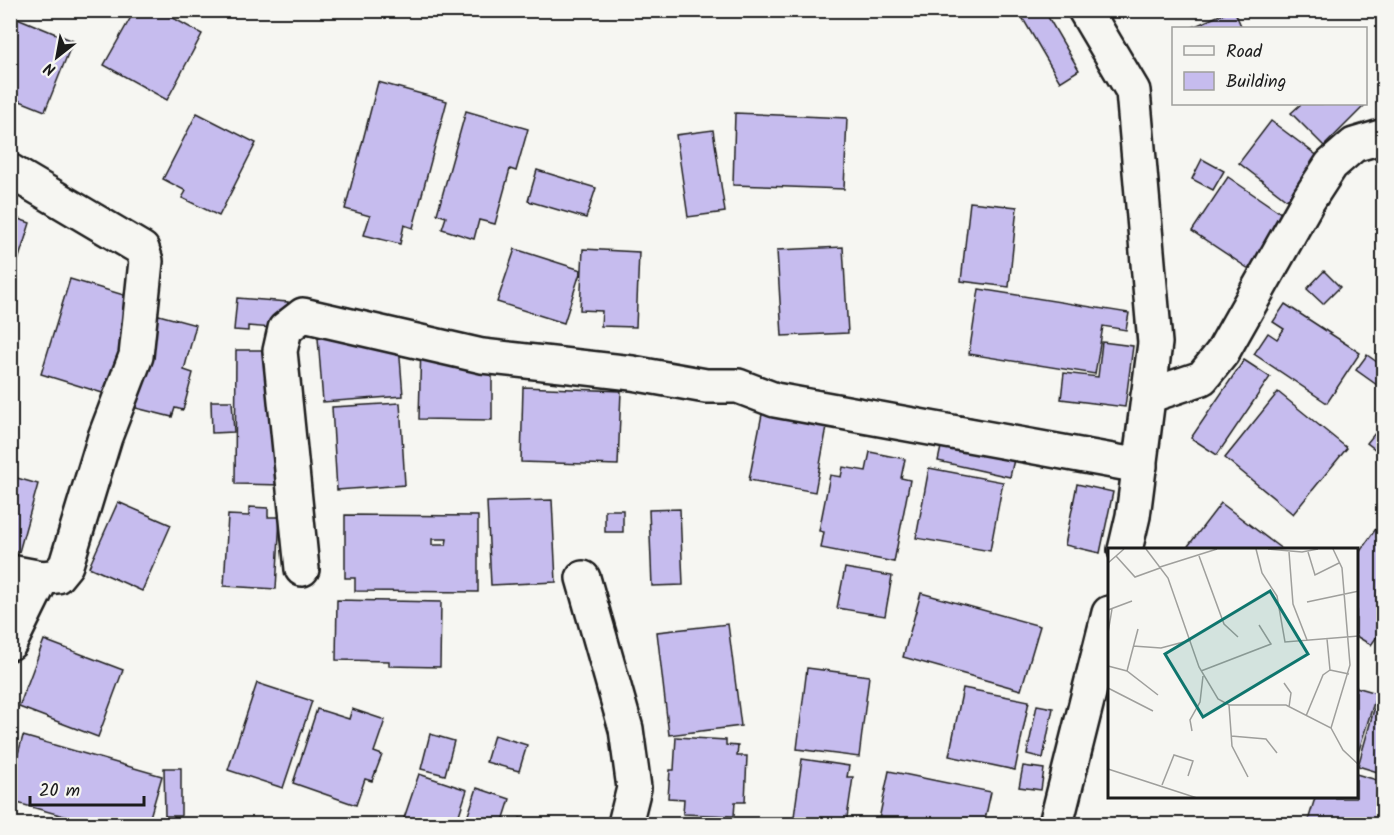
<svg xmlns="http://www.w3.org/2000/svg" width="1394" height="835" viewBox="0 0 1394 835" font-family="Kalam,sans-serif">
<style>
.building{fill:#c6bcee;stroke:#1c1c1c;stroke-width:1.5;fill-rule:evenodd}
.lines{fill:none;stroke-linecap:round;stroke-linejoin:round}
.minor-casing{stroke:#1c1c1c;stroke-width:38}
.minor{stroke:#f6f6f2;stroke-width:33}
.inset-road{fill:none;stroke:#9f9f9c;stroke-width:1.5}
.view{fill:#0f766e;fill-opacity:0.15;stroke:#0f766e;stroke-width:3}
.inset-edge{fill:none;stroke:#1c1c1c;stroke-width:3}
</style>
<rect width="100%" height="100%" fill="#f6f6f2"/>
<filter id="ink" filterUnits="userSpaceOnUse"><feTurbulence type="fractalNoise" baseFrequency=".0167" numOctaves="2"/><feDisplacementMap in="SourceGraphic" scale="12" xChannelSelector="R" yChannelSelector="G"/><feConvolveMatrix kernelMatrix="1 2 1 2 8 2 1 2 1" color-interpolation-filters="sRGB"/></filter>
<g filter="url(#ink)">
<g class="building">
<polygon points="135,10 159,10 202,34 167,100 104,65"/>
<polygon points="1023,10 1044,10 1079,70 1060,82 1019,12"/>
<polygon points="1231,10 1234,10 1242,28 1191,28"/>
<polygon points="10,15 73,41 45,111 10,97"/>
<polygon points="378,82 447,101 413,228 404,225 400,244 364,235 370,216 345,209"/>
<polygon points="1301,104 1366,103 1366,104 1324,146 1291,113"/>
<polygon points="466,111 528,129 516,171 510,169 495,224 479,220 474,239 442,229 446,217 437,214"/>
<polygon points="197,113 256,143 219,216 182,198 186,191 163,179"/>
<polygon points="735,113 847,118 844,189 733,185"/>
<polygon points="1271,121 1319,157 1287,200 1239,163"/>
<polygon points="713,130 725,212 688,217 676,135"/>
<polygon points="1202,159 1224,171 1213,190 1192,179"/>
<polygon points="537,170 596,188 586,218 528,201"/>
<polygon points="1228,177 1285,216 1249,269 1192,231"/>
<polygon points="970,202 1017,207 1009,287 961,281"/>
<polygon points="10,216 30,223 10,286"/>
<polygon points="843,247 848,333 782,336 777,250"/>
<polygon points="515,249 581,270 564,323 497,302"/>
<polygon points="583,249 639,252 636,327 601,326 602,311 580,310"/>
<polygon points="1324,271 1340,287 1323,304 1307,289"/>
<polygon points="70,279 137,299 109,395 41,374"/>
<polygon points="979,289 1129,313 1126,330 1103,326 1095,374 969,354"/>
<polygon points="237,298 288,302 286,329 248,326 248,331 234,330"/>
<polygon points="1285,304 1360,353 1327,403 1254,354 1268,333 1277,339 1284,329 1273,322"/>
<polygon points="144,311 196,325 184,370 193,373 183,410 175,408 172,417 120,404"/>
<polygon points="398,332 403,396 323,402 318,338"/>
<polygon points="448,336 472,336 472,345 492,346 492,420 419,419 421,345"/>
<polygon points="1102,342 1133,346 1125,407 1061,399 1064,373 1098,377"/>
<polygon points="236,350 284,350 284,485 235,484"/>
<polygon points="1367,355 1384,367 1384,375 1377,385 1356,370"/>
<polygon points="1244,360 1270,377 1217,455 1191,438"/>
<polygon points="523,387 621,391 618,465 521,462"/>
<polygon points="10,390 13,390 12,414 10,414"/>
<polygon points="1278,392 1347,448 1293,514 1225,458"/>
<polygon points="211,401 232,401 234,432 212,433"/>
<polygon points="400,403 405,485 337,490 332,407"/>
<polygon points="763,409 828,421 815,492 749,480"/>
<polygon points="961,415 1021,429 1010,477 938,461 947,419 959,422"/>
<polygon points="1380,427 1384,430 1384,456 1367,443"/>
<polygon points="870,452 905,459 901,478 910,480 894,562 821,548 824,532 819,531 830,475 841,477 843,467 866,471"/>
<polygon points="929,468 1003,482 990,551 916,538"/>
<polygon points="10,476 38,484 19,552 10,549"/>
<polygon points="1077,484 1113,492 1100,553 1065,545"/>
<polygon points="552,500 556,582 491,585 487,502"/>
<polygon points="118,502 171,525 142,591 89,567"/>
<polygon points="1221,503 1283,550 1185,550"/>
<polygon points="249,507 268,508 268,517 280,517 276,589 224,586 228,515 249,516"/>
<polygon points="680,509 683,585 652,586 649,510"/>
<rect x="605" y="510" width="18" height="22"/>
<path d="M 345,515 L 478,516 L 478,592 L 355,591 L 355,578 L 345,578 ZM 432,539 L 447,539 L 446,545 L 432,545 Z"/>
<polygon points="1380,523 1384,526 1384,627 1371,645 1356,636 1356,557"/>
<polygon points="845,568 892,576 885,616 837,608"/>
<polygon points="921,593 1040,626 1021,690 903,657"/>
<polygon points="337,600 441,602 440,667 389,666 389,661 336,660"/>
<polygon points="728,624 741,726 669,735 657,632"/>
<polygon points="44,640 123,670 98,737 19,707"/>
<polygon points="807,668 869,676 859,757 797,749"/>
<polygon points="257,683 312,701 283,788 228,770"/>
<polygon points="1356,687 1377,693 1356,759"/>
<polygon points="963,688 1029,701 1015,770 949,756"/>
<polygon points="1377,699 1384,701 1384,774 1358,766"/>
<polygon points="1037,705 1053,708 1043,758 1027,754"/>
<polygon points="317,709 349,719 352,709 385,720 374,752 382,755 372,781 365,779 356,805 293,783"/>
<polygon points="430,734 454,741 445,775 421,769"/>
<polygon points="494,735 527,745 519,771 486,762"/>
<polygon points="23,736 162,776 148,824 92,824 10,801 10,782"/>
<polygon points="676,737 726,740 726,745 738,746 737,756 747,756 745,802 735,802 734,816 683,814 684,799 668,798 670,770 674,770"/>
<polygon points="802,759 849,766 847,777 853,777 846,824 793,824"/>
<polygon points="1023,766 1044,769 1041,790 1019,787"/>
<polygon points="164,768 181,768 181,816 165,816"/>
<polygon points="889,771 991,792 984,824 878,824"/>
<polygon points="419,774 467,790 456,824 402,824"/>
<polygon points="1356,774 1384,782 1384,806 1378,824 1307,824 1315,798 1356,798"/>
<polygon points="477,788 510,799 502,824 465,824"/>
<polygon points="520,818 543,824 518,824"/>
<polygon points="169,821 188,823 188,824 169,824"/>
</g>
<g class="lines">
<g class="minor-casing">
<g id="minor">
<polyline points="1085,10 1133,91 1155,343 1133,516 1125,550"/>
<polyline points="10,171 142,249 146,261 136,356 105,437 66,565 57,576 42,578 10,572"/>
<polyline points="1148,396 1202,378 1222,353 1309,199 1331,165 1354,145 1384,136"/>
<polyline points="302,569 280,351 285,329 303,315 482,356 632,373 706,386 738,386 775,400 1140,466"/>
<polyline points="583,578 626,729 634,788 625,824"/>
<polyline points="10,643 42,578"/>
<polyline points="1056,824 1109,613"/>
</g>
</g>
<use href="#minor" class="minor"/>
</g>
</g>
<g transform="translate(1108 548)">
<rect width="250" height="250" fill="#f6f6f2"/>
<path class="inset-road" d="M 38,1 L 60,30 L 91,119 L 110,151 L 121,157 L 178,157 L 223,180 L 235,202 L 251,217M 148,1 L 154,25 L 169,48 L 177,94 L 251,88M 160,1 L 194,4 L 210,1M 181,4 L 185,56 L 199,92M 200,4 L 207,27 L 231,15M 8,8 L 27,29 L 52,20M 91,8 L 116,76 L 130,89M 0,15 L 16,1M 52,19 L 109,1M 199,54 L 251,43M 0,62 L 24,53M 0,85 L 4,61M 25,98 L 53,100 L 83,92M 0,118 L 19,123 L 50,147M 222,122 L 241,126M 19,123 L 30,81M 93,123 L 163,96 L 151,77M 176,135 L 183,145 L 181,159M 0,140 L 45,163M 121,157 L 124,198 L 140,229M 198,168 L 215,127 L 222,122 L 219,91M 223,180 L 242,117 L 234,20 L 225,1M 84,183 L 82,172 L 92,154 L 95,128M 123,188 L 158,191 L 169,205M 0,221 L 89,250M 54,237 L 66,207 L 85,213 L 80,228"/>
<path class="view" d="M 162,43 L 200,106 L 95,169 L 57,106 Z"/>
<rect width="250" height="250" class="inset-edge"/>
</g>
<rect width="1394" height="835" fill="none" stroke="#f6f6f2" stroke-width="36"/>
<rect x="18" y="18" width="1358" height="799" fill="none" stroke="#1c1c1c" stroke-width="2" filter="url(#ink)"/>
<rect x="1172" y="27" width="195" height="78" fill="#f6f6f2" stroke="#9f9f9c" stroke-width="1.5"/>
<rect x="1184" y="46" width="30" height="9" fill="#f6f6f2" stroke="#9f9f9c" stroke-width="1.5"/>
<text x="1226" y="57" font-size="18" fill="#1c1c1c">Road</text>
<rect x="1184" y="72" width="30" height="18" fill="#c6bcee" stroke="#9f9f9c" stroke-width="1.5"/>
<text x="1226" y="87" font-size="18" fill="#1c1c1c">Building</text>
<g transform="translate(57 57) rotate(211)" stroke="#f6f6f2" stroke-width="4.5" paint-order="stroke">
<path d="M0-4.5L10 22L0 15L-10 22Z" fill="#1c1c1c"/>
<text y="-9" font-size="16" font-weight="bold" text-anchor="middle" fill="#1c1c1c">N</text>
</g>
<path d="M30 796v9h114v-9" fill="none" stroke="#1c1c1c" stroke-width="3"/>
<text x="39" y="796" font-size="18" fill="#1c1c1c" stroke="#f6f6f2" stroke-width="4.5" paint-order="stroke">20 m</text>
</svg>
